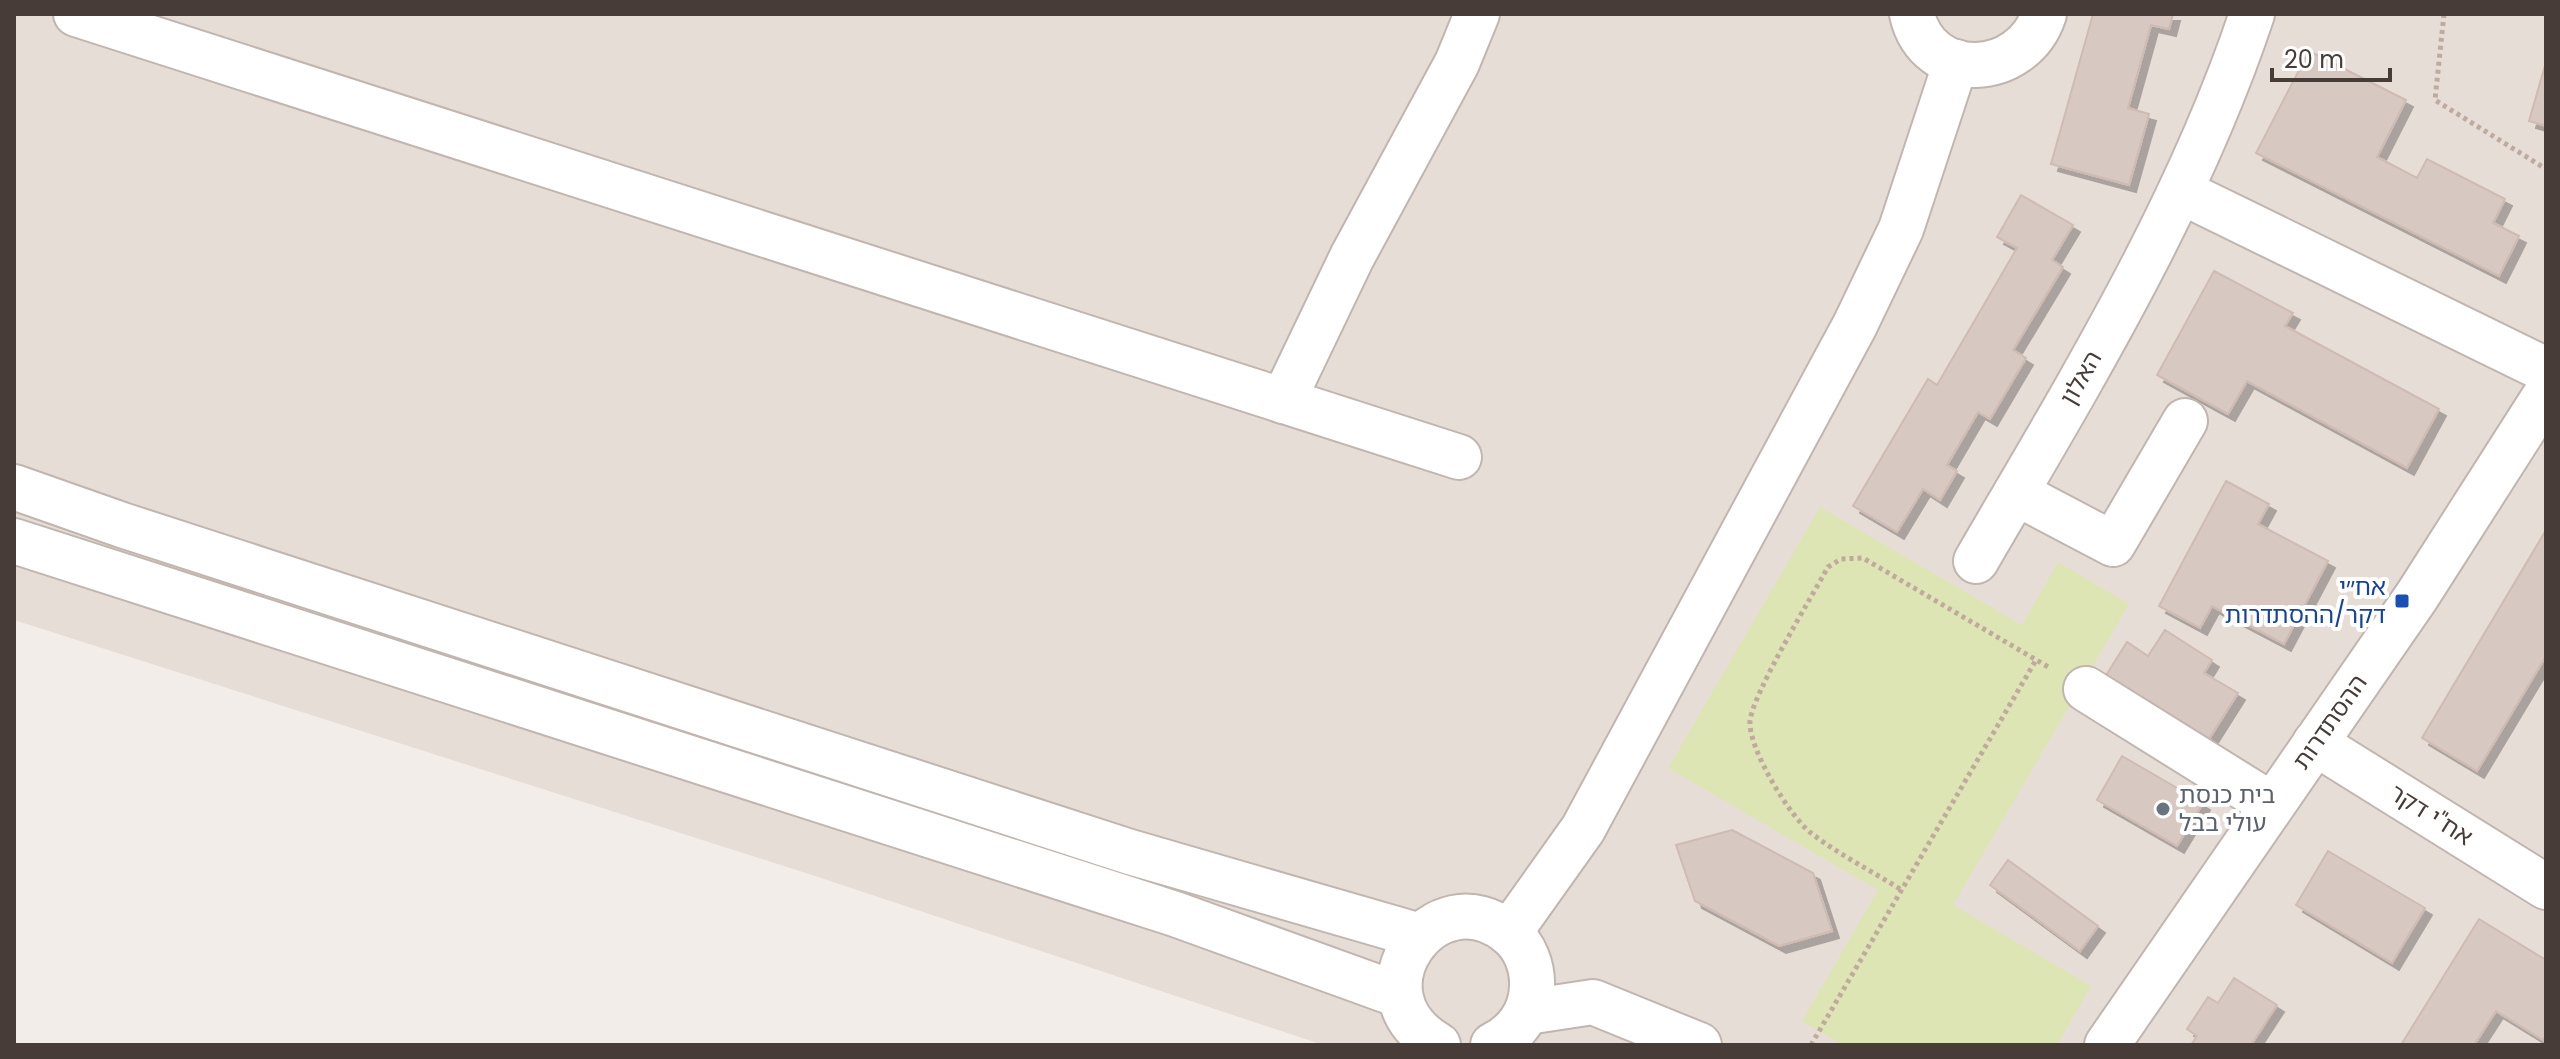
<svg xmlns="http://www.w3.org/2000/svg" width="2560" height="1059" viewBox="0 0 2560 1059" font-family="Poppins,'Noto Sans Hebrew',sans-serif">
<style>
.residential{fill:#e7ddd7}
.green{fill:#dde5b4}
.building{fill:#d7c8c2;stroke:#cfbbb2;stroke-width:2;filter:url(#shadow)}
.lines{fill:none;stroke-linecap:round;stroke-linejoin:round}
.minor-casing{stroke:#c1b5af;stroke-width:48}
.path{stroke:#c0aa9d;stroke-width:5;stroke-dasharray:4 4;stroke-linecap:butt}
.minor{stroke:#fff;stroke-width:44}
.transit-dot{fill:#1a4fb4;stroke:#fff;stroke-width:3}
.worship-dot{fill:#6b7280;stroke:#fff;stroke-width:3}
.labels{text-anchor:middle;stroke-width:8;stroke-linejoin:round;paint-order:stroke}
.street-label{font-size:24px;fill:#473c37;stroke:#fff}
.transit-label{font-size:24px;fill:#164399;stroke:#fff;text-anchor:end}
.worship-label{font-size:24px;fill:#5b616d;stroke:#fff;text-anchor:start}
</style>
<defs>
<filter id="shadow"><feDropShadow dx="7" dy="7" stdDeviation="0" flood-color="#0004"/></filter>
</defs>
<rect width="100%" height="100%" fill="#f3ede9"/>
<polygon class="residential" points="14,14 2546,14 2546,1045 1323,1045 818,877 14,620"/>
<polygon class="green" points="1820,507 2022,625 2058,562 2129,604 1953,905 2091,986 2057,1045 1843,1045 1802,1021 1878,890 1668,768"/>
<g class="building">
<polygon points="2093,14 2173,14 2169,29 2151,25 2128,108 2149,114 2129,185 2051,164"/>
<polygon points="2309,51 2406,100 2377,157 2417,178 2427,159 2505,199 2493,223 2519,236 2499,276 2256,153"/>
<polygon points="2546,62 2546,126 2529,121"/>
<polygon points="2021,195 2073,225 2052,260 2063,267 2013,350 2026,358 1990,419 1978,412 1947,465 1957,471 1940,500 1923,489 1897,532 1853,506 1928,379 1937,385 2017,248 1997,237"/>
<polygon points="2214,271 2293,313 2285,326 2439,409 2407,468 2247,381 2228,414 2157,375"/>
<polygon points="2226,481 2269,504 2258,524 2328,561 2284,644 2212,606 2200,628 2159,606"/>
<polygon points="2546,530 2546,656 2477,771 2422,738"/>
<polygon points="2165,630 2212,660 2204,673 2238,693 2207,742 2105,677 2127,642 2148,656"/>
<polygon points="2122,756 2203,803 2177,846 2097,800"/>
<polygon points="1732,830 1813,873 1832,931 1779,946 1695,901 1676,845"/>
<polygon points="2328,851 2425,908 2392,963 2296,905"/>
<polygon points="2008,860 2098,926 2080,951 1990,885"/>
<polygon points="2479,919 2546,960 2546,1035 2543,1040 2496,1011 2474,1045 2401,1045"/>
<polygon points="2234,978 2277,1005 2251,1045 2191,1045 2197,1036 2187,1029 2208,997 2218,1003"/>
</g>
<g class="lines">
<g class="minor-casing">
<g id="minor">
<polyline points="76,14 1459,457"/>
<path d="M 1912,14 C 1928,85 2023,79 2044,14"/>
<polyline points="2182,192 2546,370"/>
<polyline points="1283,401 1352,257 1457,63 1477,14"/>
<polyline points="14,487 122,525 1130,852 1420,936"/>
<polyline points="2016,493 2113,544 2185,421"/>
<polyline points="14,541 1175,914 1399,995"/>
<path d="M 1976,561 C 2079,384 2187,209 2252,14"/>
<polyline points="2086,689 2272,805"/>
<polyline points="2315,743 2546,887"/>
<polyline points="1509,933 1583,829 1855,325 1901,229 1956,62"/>
<polyline points="1527,1012 1593,1002 1699,1045"/>
<path d="M 1438,1045 C 1348,993 1435,873 1509,933 C 1525,946 1533,967 1532,987 C 1531,1013 1516,1034 1493,1045"/>
<polyline points="2107,1045 2417,596 2546,394"/>
</g>
</g>
<g class="path">
<polyline points="2444,14 2435,100 2546,169"/>
<path d="M 1900,889 C 1870,870 1838,854 1811,833 C 1790,817 1748,748 1750,721 C 1753,693 1811,598 1828,567 L 1841,559 L 1863,558 L 2050,668"/>
<polyline points="1811,1045 2036,660"/>
</g>
<use href="#minor" class="minor"/>
</g>
<rect class="transit-dot" x="2394" y="593" width="16" height="16" rx="4"/>
<circle class="worship-dot" cx="2163" cy="809" r="8"/>
<g class="labels">
<g class="street-label">
<text transform="translate(2081 378) rotate(-60)" y="8">האלון</text>
<text transform="translate(2330 722) rotate(-55)" y="8">ההסתדרות</text>
<text transform="translate(2431 815) rotate(32)" y="8">אח"י דקר</text>
</g>
<g class="transit-label">
<text x="2386" y="595">אח״י<tspan x="2386" dy="28">דקר/ההסתדרות</tspan></text>
</g>
<g class="worship-label">
<text x="2179" y="803">בית כנסת<tspan x="2179" dy="28">עולי בבל</tspan></text>
</g>
</g>
<rect width="2560" height="1059" fill="none" stroke="#473c37" stroke-width="32"/>
<path d="M2272 68v12h118v-12" fill="none" stroke="#473c37" stroke-width="4"/>
<text x="2284" y="68" font-size="24" fill="#473c37" stroke="#ffffff" stroke-width="6" paint-order="stroke">20 m</text>
</svg>
